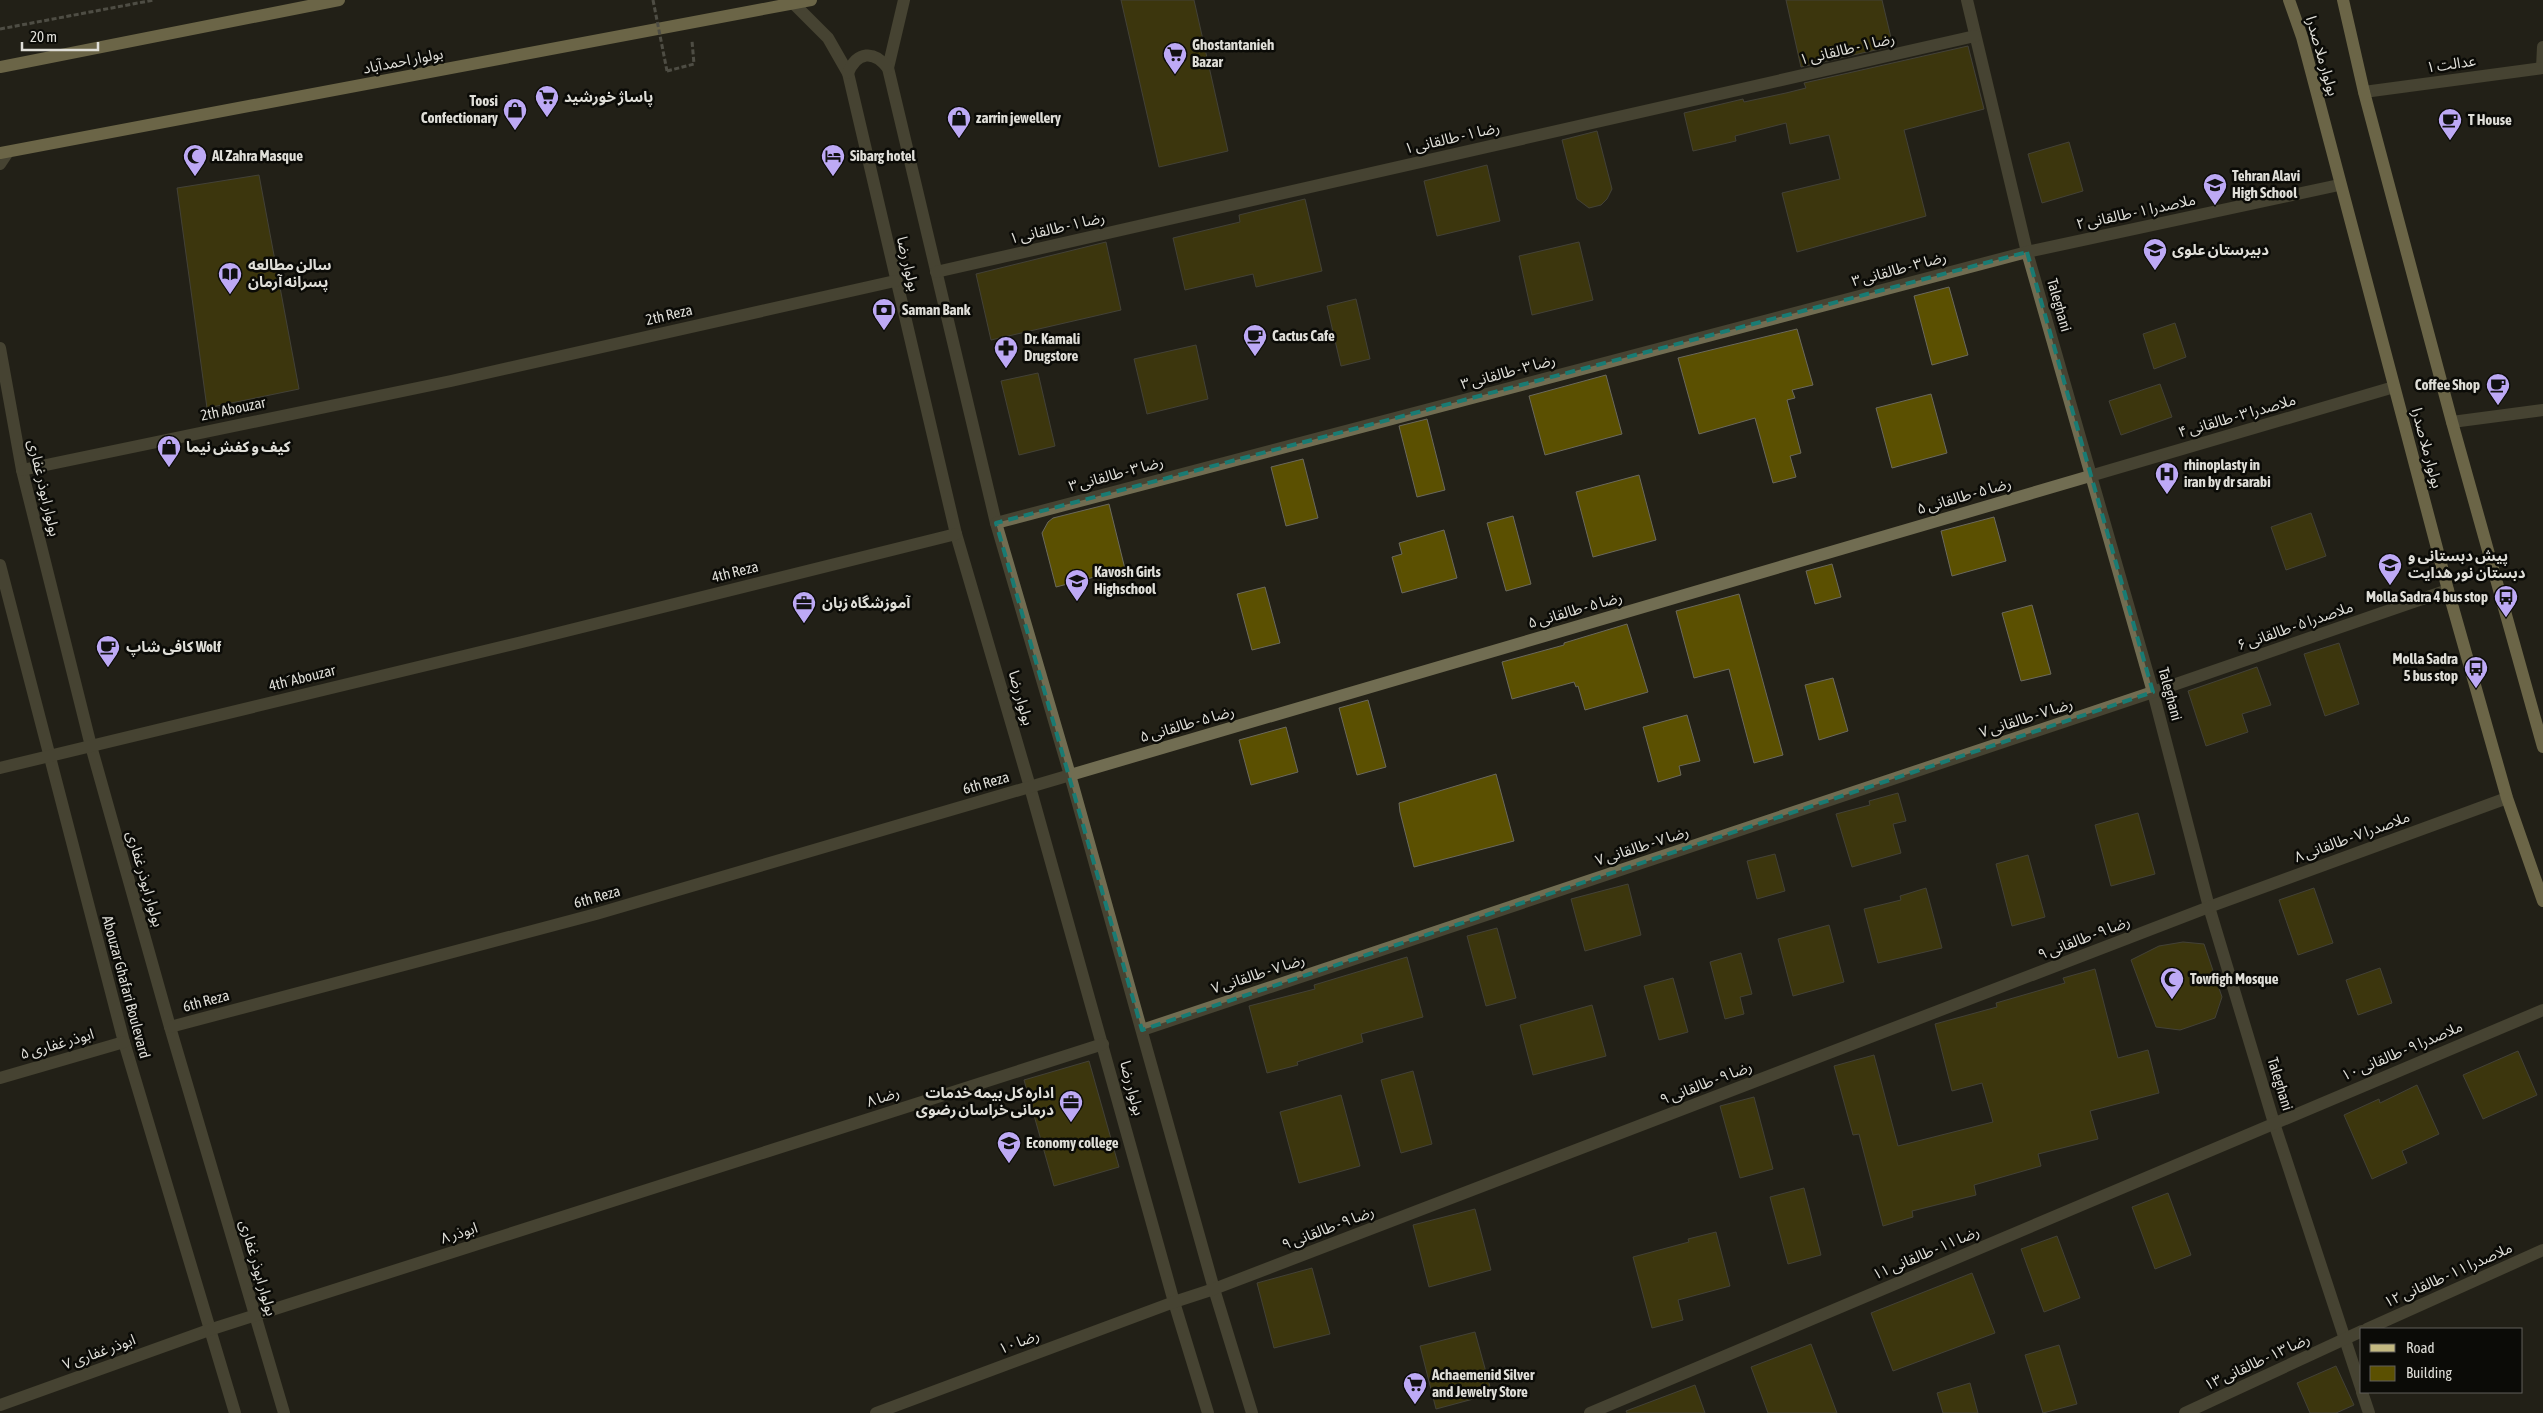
<svg xmlns="http://www.w3.org/2000/svg" width="2543" height="1413" viewBox="0 0 2543 1413" font-family="'Asap Condensed','Noto Sans Arabic',sans-serif">
<style>
.building{fill:#5b5001;stroke:#6b695d}
.lines{fill:none;stroke-linecap:round;stroke-linejoin:round}
.path{stroke:#84837b;stroke-width:3;stroke-dasharray:5 2.5;stroke-linecap:butt}
.minor{stroke:#716d52;stroke-width:12}
.major{stroke:#c3b981;stroke-width:12}
.path-bridge{stroke:#84837b;stroke-width:3;stroke-dasharray:5 2.5;stroke-linecap:butt}
.marked{fill:none;stroke:#197b73;stroke-width:4;stroke-dasharray:10 6;stroke-linejoin:round}
.labels{text-anchor:middle;stroke-width:5;stroke-linejoin:round;paint-order:stroke}
.poi-label{font-size:15px;font-weight:bold;fill:#dfded8;stroke:#0b0b07;text-anchor:start}
.street-label{font-size:15px;fill:#dfded8;stroke:#0b0b07}
</style>
<rect width="100%" height="100%" fill="#232117"/>
<g class="building">
<polygon points="1121,0 1194,0 1228,151 1159,167"/>
<polygon points="1786,0 1882,0 1893,46 1801,67"/>
<polygon points="1968,46 1984,109 1904,130 1926,216 1797,252 1782,193 1840,179 1829,135 1790,144 1786,123 1735,136 1736,141 1693,151 1684,113 1743,99 1744,102 1786,93 1806,88 1804,83"/>
<polygon points="1597,131 1612,189 1607,199 1601,205 1589,208 1577,199 1562,140"/>
<polygon points="2069,142 2083,191 2042,203 2028,154"/>
<polygon points="1487,165 1500,221 1437,236 1424,181"/>
<polygon points="259,175 299,389 207,408 177,188"/>
<polygon points="1305,199 1322,271 1256,287 1253,274 1185,290 1173,238 1240,222 1239,215"/>
<polygon points="1106,242 1121,310 991,340 976,274"/>
<polygon points="1579,242 1593,300 1532,315 1519,256"/>
<polygon points="1949,287 1968,355 1932,365 1914,296"/>
<polygon points="1356,299 1370,359 1341,366 1327,306"/>
<polygon points="2175,323 2186,357 2154,369 2143,334"/>
<polygon points="1797,329 1813,385 1792,390 1795,398 1787,400 1801,453 1790,456 1796,477 1773,483 1755,418 1699,434 1678,358"/>
<polygon points="1196,345 1208,399 1147,414 1134,359"/>
<polygon points="1038,373 1055,446 1019,455 1001,381"/>
<polygon points="1606,375 1622,434 1545,455 1529,396"/>
<polygon points="2160,384 2172,417 2121,435 2109,401"/>
<polygon points="1931,394 1947,453 1892,468 1876,408"/>
<polygon points="1427,419 1445,490 1417,497 1399,426"/>
<polygon points="1303,459 1318,518 1286,526 1271,467"/>
<polygon points="1639,475 1656,540 1593,557 1576,492"/>
<polygon points="1109,504 1125,569 1056,587 1042,533 1048,522 1053,518"/>
<polygon points="2311,513 2326,556 2286,570 2271,527"/>
<polygon points="1513,516 1531,584 1506,591 1487,523"/>
<polygon points="1994,517 2006,561 1952,576 1941,531"/>
<polygon points="1444,530 1457,578 1402,593 1392,557 1402,554 1399,543"/>
<polygon points="1832,564 1841,597 1815,604 1806,571"/>
<polygon points="1265,587 1280,643 1252,650 1237,594"/>
<polygon points="1739,594 1783,755 1754,763 1729,669 1694,678 1676,611"/>
<polygon points="2032,605 2051,674 2021,681 2002,613"/>
<polygon points="1627,624 1648,692 1585,710 1578,686 1576,687 1574,682 1512,699 1502,662 1564,645 1564,643"/>
<polygon points="2339,643 2359,704 2325,716 2304,654"/>
<polygon points="2257,667 2271,705 2242,714 2248,732 2206,746 2188,691"/>
<polygon points="1833,678 1848,731 1819,740 1805,685"/>
<polygon points="1368,700 1386,767 1357,775 1339,708"/>
<polygon points="1687,715 1700,761 1679,766 1681,775 1658,782 1643,727"/>
<polygon points="1286,727 1298,772 1251,785 1239,740"/>
<polygon points="1496,774 1514,841 1414,867 1400,812 1399,803"/>
<polygon points="1898,793 1906,821 1893,824 1901,853 1852,867 1836,814 1870,805 1869,801"/>
<polygon points="2138,813 2155,874 2111,886 2095,825"/>
<polygon points="1775,854 1785,891 1757,899 1747,861"/>
<polygon points="2028,855 2045,917 2012,926 1996,864"/>
<polygon points="1628,884 1641,935 1585,951 1571,899"/>
<polygon points="1926,888 1942,948 1878,963 1864,909 1901,900 1900,896"/>
<polygon points="2314,888 2333,943 2298,955 2279,900"/>
<polygon points="1829,925 1844,982 1793,996 1778,939"/>
<polygon points="1497,928 1516,998 1486,1006 1467,936"/>
<polygon points="2183,942 2204,944 2222,997 2215,1018 2180,1030 2156,1027 2131,960 2159,946"/>
<polygon points="1741,953 1752,994 1740,997 1744,1014 1725,1019 1710,962"/>
<polygon points="1407,957 1423,1017 1361,1034 1363,1042 1297,1062 1298,1065 1267,1073 1249,1006 1315,989 1314,985"/>
<polygon points="2380,968 2392,1003 2358,1015 2346,980"/>
<polygon points="2095,969 2118,1058 2148,1050 2159,1093 2090,1111 2098,1139 2038,1154 2041,1166 1974,1185 1976,1195 1912,1211 1913,1217 1883,1226 1859,1134 1853,1135 1834,1066 1874,1055 1898,1146 1993,1122 1982,1083 1952,1091 1935,1024 1997,1007 1996,1003 2065,983 2063,978"/>
<polygon points="1673,978 1688,1032 1659,1040 1644,986"/>
<polygon points="1592,1005 1606,1056 1533,1075 1520,1025"/>
<polygon points="2518,1051 2537,1095 2483,1119 2463,1075"/>
<polygon points="1089,1061 1119,1167 1054,1186 1024,1080"/>
<polygon points="1413,1071 1432,1144 1401,1153 1381,1080"/>
<polygon points="2417,1085 2439,1134 2402,1151 2407,1163 2372,1179 2344,1115 2379,1099 2380,1103"/>
<polygon points="1341,1095 1360,1166 1299,1183 1280,1112"/>
<polygon points="1754,1097 1773,1169 1740,1178 1720,1106"/>
<polygon points="1804,1188 1821,1255 1788,1264 1770,1197"/>
<polygon points="2168,1193 2191,1255 2155,1269 2132,1207"/>
<polygon points="1475,1209 1491,1270 1429,1287 1413,1225"/>
<polygon points="1716,1232 1730,1286 1678,1300 1683,1320 1652,1328 1633,1257 1689,1242 1688,1239"/>
<polygon points="2057,1236 2080,1298 2044,1312 2021,1249"/>
<polygon points="1312,1268 1330,1334 1274,1348 1257,1283"/>
<polygon points="1972,1273 1995,1333 1893,1371 1871,1313"/>
<polygon points="1475,1332 1492,1394 1436,1409 1420,1346"/>
<polygon points="1811,1344 1837,1413 1768,1413 1751,1367"/>
<polygon points="2059,1345 2077,1404 2043,1413 2025,1355"/>
<polygon points="2336,1366 2354,1405 2336,1413 2310,1413 2297,1383"/>
<polygon points="1970,1383 1978,1413 1943,1413 1937,1393"/>
<polygon points="1695,1385 1705,1413 1627,1413 1626,1411"/>
</g>
<g class="lines">
<g class="path">
<polyline points="0,29 154,0"/>
<polyline points="667,71 694,64 692,41"/>
</g>
<g class="minor">
<polyline points="904,0 888,68 996,523 1070,775 1214,1289 1252,1413"/>
<polyline points="1967,0 2027,252 2153,692 2209,907 2274,1123 2362,1391"/>
<polyline points="793,3 828,38 848,73 956,534 1030,787 1174,1302 1208,1413"/>
<polyline points="2542,68 2543,47"/>
<path d="M 848,73 C 857,51 874,50 888,68"/>
<polyline points="2364,92 2543,68"/>
<polyline points="0,164 8,152"/>
<polyline points="936,272 1975,36"/>
<polyline points="0,348 22,470 91,746 170,1027 284,1413"/>
<polyline points="2452,422 2543,410"/>
<polyline points="22,470 451,381 895,281"/>
<polyline points="996,523 2027,252 2339,185"/>
<polyline points="0,565 124,1042 235,1413"/>
<polyline points="0,768 522,642 956,534"/>
<polyline points="170,1027 596,914 2394,387"/>
<polyline points="1142,1030 2153,692 2448,590"/>
<polyline points="0,1078 124,1042"/>
<polyline points="2367,1329 2543,1250"/>
<polyline points="2362,1392 2369,1413"/>
<polyline points="0,1405 209,1330 1103,1044"/>
<polyline points="876,1413 1174,1302 1214,1289 2209,907 2507,798"/>
<polyline points="1590,1413 2543,1010"/>
<polyline points="2185,1413 2362,1331"/>
</g>
<g class="major">
<polyline points="2289,0 2302,37 2448,590 2507,798 2543,901"/>
<polyline points="2343,0 2364,92 2452,422 2543,747"/>
<polyline points="0,67 339,0"/>
<polyline points="0,153 811,0"/>
</g>
<polyline class="path-bridge" points="653,0 667,71"/>
</g>
<path d="M0 0H2543V1413H0ZM 2027,252 L 2153,692 L 1142,1030 L 996,523 Z" fill="#232117" fill-opacity=".55" fill-rule="evenodd"/>
<path class="marked" d="M 2027,252 L 2153,692 L 1142,1030 L 996,523 Z"/>
<defs>
<g id="supermarket-pin" transform="scale(1.25)"><path d="M0 17L-7.5 6A9.5 9.5 0 1 1 7.5 6Z" fill="#bda9f5" stroke="#0b0b07"/><path d="M-6-5.5h2.5l.6 2H6L4.5 2H-2.5L-4.4-4H-6ZM-1.5 3.2a1.3 1.3 0 1 0 .1 0ZM3 3.2a1.3 1.3 0 1 0 .1 0Z" fill="#111"/></g>
<g id="shop-pin" transform="scale(1.25)"><path d="M0 17L-7.5 6A9.5 9.5 0 1 1 7.5 6Z" fill="#bda9f5" stroke="#0b0b07"/><path d="M-5-2.5h2.3a2.7 3.5 0 0 1 5.4 0H5L5.5 6h-11ZM-1.5-2.5h3a1.5 2.3 0 0 0-3 0Z" fill="#111"/></g>
<g id="cafe-pin" transform="scale(1.25)"><path d="M0 17L-7.5 6A9.5 9.5 0 1 1 7.5 6Z" fill="#bda9f5" stroke="#0b0b07"/><path d="M-5.5-4.5H6V0H3Q3 3.5 0 3.5H-2.5Q-5.5 3.5-5.5 0ZM3-3.2v2h1.7v-2ZM-6 4.5H4V6H-6Z" fill="#111"/></g>
<g id="mosque-pin" transform="scale(1.25)"><path d="M0 17L-7.5 6A9.5 9.5 0 1 1 7.5 6Z" fill="#bda9f5" stroke="#0b0b07"/><path d="M3.5-4.9A6 6 0 1 0 3.5 4.9A5 5 0 1 1 3.5-4.9Z" fill="#111"/></g>
<g id="hotel-pin" transform="scale(1.25)"><path d="M0 17L-7.5 6A9.5 9.5 0 1 1 7.5 6Z" fill="#bda9f5" stroke="#0b0b07"/><path d="M-6-4.5h1.5V1H6V5H4.5V3h-9V5H-6ZM-4 0a1.8 1.8 0 1 1 3.6 0ZM.5 0V-2.5h3Q6-2.5 6 0Z" fill="#111"/></g>
<g id="school-pin" transform="scale(1.25)"><path d="M0 17L-7.5 6A9.5 9.5 0 1 1 7.5 6Z" fill="#bda9f5" stroke="#0b0b07"/><path d="M0-5L7-2L0 1L-7-2ZM-4 1L0 2.5L4 1V4Q0 6-4 4Z" fill="#111"/></g>
<g id="library-pin" transform="scale(1.25)"><path d="M0 17L-7.5 6A9.5 9.5 0 1 1 7.5 6Z" fill="#bda9f5" stroke="#0b0b07"/><path d="M-6-4Q-3-5.5-.7-3.5V5Q-3 3-6 4ZM6-4Q3-5.5 .7-3.5V5Q3 3 6 4Z" fill="#111"/></g>
<g id="bank-pin" transform="scale(1.25)"><path d="M0 17L-7.5 6A9.5 9.5 0 1 1 7.5 6Z" fill="#bda9f5" stroke="#0b0b07"/><path d="M-6-4H6V4H-6ZM0-2.3a2.3 2.3 0 1 0 0 4.6a2.3 2.3 0 1 0 0-4.6Z" fill="#111"/></g>
<g id="pharmacy-pin" transform="scale(1.25)"><path d="M0 17L-7.5 6A9.5 9.5 0 1 1 7.5 6Z" fill="#bda9f5" stroke="#0b0b07"/><path d="M-2-6h4v4h4v4h-4v4h-4v-4h-4v-4h4Z" fill="#111"/></g>
<g id="hospital-pin" transform="scale(1.25)"><path d="M0 17L-7.5 6A9.5 9.5 0 1 1 7.5 6Z" fill="#bda9f5" stroke="#0b0b07"/><path d="M-5-5h3v3.5h4V-5h3V5h-3V1.5h-4V5h-3Z" fill="#111"/></g>
<g id="bus-pin" transform="scale(1.25)"><path d="M0 17L-7.5 6A9.5 9.5 0 1 1 7.5 6Z" fill="#bda9f5" stroke="#0b0b07"/><path d="M-5-6H5V4H4V6H2V4H-2V6H-4V4H-5ZM-3.5-4V0h7V-4ZM-3.5 1.2v1.5H-2V1.2ZM2 1.2v1.5H3.5V1.2Z" fill="#111"/></g>
<g id="office-pin" transform="scale(1.25)"><path d="M0 17L-7.5 6A9.5 9.5 0 1 1 7.5 6Z" fill="#bda9f5" stroke="#0b0b07"/><path d="M-6-3h4V-5.5h4V-3h4V5H-6ZM-1-4.5V-3h2v-1.5ZM-6 0V1H6V0Z" fill="#111"/></g>
<g id="university-pin" transform="scale(1.25)"><path d="M0 17L-7.5 6A9.5 9.5 0 1 1 7.5 6Z" fill="#bda9f5" stroke="#0b0b07"/><path d="M0-5L7-2L0 1L-7-2ZM-4 1L0 2.5L4 1V4Q0 6-4 4Z" fill="#111"/></g>
</defs>
<g fill-rule="evenodd">
<use href="#supermarket-pin" x="1175" y="54"/>
<use href="#supermarket-pin" x="547" y="97"/>
<use href="#shop-pin" x="515" y="110"/>
<use href="#shop-pin" x="959" y="118"/>
<use href="#cafe-pin" x="2450" y="120"/>
<use href="#mosque-pin" x="195" y="156"/>
<use href="#hotel-pin" x="833" y="156"/>
<use href="#school-pin" x="2215" y="185"/>
<use href="#school-pin" x="2155" y="250"/>
<use href="#library-pin" x="230" y="274"/>
<use href="#bank-pin" x="884" y="310"/>
<use href="#cafe-pin" x="1255" y="336"/>
<use href="#pharmacy-pin" x="1006" y="348"/>
<use href="#cafe-pin" x="2498" y="385"/>
<use href="#shop-pin" x="169" y="447"/>
<use href="#hospital-pin" x="2167" y="474"/>
<use href="#school-pin" x="2390" y="565"/>
<use href="#school-pin" x="1077" y="581"/>
<use href="#bus-pin" x="2506" y="597"/>
<use href="#office-pin" x="804" y="603"/>
<use href="#cafe-pin" x="108" y="647"/>
<use href="#bus-pin" x="2476" y="668"/>
<use href="#mosque-pin" x="2172" y="979"/>
<use href="#office-pin" x="1071" y="1102"/>
<use href="#university-pin" x="1009" y="1143"/>
<use href="#supermarket-pin" x="1415" y="1384"/>
</g>
<g class="labels">
<g class="poi-label">
<text x="1192" y="50">Ghostantanieh<tspan x="1192" dy="17">Bazar</tspan></text>
<text x="564" y="102">پاساژ خورشید</text>
<text x="498" y="106" text-anchor="end">Toosi<tspan x="498" dy="17">Confectionary</tspan></text>
<text x="976" y="123">zarrin jewellery</text>
<text x="2468" y="125">T House</text>
<text x="212" y="161">Al Zahra Masque</text>
<text x="850" y="161">Sibarg hotel</text>
<text x="2232" y="181">Tehran Alavi<tspan x="2232" dy="17">High School</tspan></text>
<text x="2172" y="255">دبیرستان علوی</text>
<text x="248" y="270">سالن مطالعه<tspan x="248" dy="17">پسرانه آرمان</tspan></text>
<text x="902" y="315">Saman Bank</text>
<text x="1272" y="341">Cactus Cafe</text>
<text x="1024" y="344">Dr. Kamali<tspan x="1024" dy="17">Drugstore</tspan></text>
<text x="2480" y="390" text-anchor="end">Coffee Shop</text>
<text x="186" y="452">کیف و کفش نیما</text>
<text x="2184" y="470">rhinoplasty in<tspan x="2184" dy="17">iran by dr sarabi</tspan></text>
<text x="2408" y="561">پیش دبستانی و<tspan x="2408" dy="17">دبستان نور هدایت</tspan></text>
<text x="1094" y="577">Kavosh Girls<tspan x="1094" dy="17">Highschool</tspan></text>
<text x="2488" y="602" text-anchor="end">Molla Sadra 4 bus stop</text>
<text x="822" y="608">آموزشگاه زبان</text>
<text x="126" y="652">کافی شاپ Wolf</text>
<text x="2458" y="664" text-anchor="end">Molla Sadra<tspan x="2458" dy="17">5 bus stop</tspan></text>
<text x="2190" y="984">Towfigh Mosque</text>
<text x="1054" y="1098" text-anchor="end">اداره کل بیمه خدمات<tspan x="1054" dy="17">درمانی خراسان رضوی</tspan></text>
<text x="1026" y="1148">Economy college</text>
<text x="1432" y="1380">Achaemenid Silver<tspan x="1432" dy="17">and Jewelry Store</tspan></text>
</g>
<g class="street-label">
<text transform="translate(1847 49) rotate(-13)" y="5">رضا ۱ - طالقانی ۱</text>
<text transform="translate(2322 56) rotate(74)" y="5">بولوار ملا صدرا</text>
<text transform="translate(403 61) rotate(-11)" y="5">بولوار احمدآباد</text>
<text transform="translate(2451 64) rotate(-8)" y="5">عدالت ۱</text>
<text transform="translate(1452 138) rotate(-13)" y="5">رضا ۱ - طالقانی ۱</text>
<text transform="translate(2136 212) rotate(-12)" y="5">ملاصدرا ۱ - طالقانی ۲</text>
<text transform="translate(1057 228) rotate(-13)" y="5">رضا ۱ - طالقانی ۱</text>
<text transform="translate(908 264) rotate(77)" y="5">بولوار رضا</text>
<text transform="translate(1899 269) rotate(-15)" y="5">رضا ۳ - طالقانی ۳</text>
<text transform="translate(2059 305) rotate(74)" y="5">Taleghani</text>
<text transform="translate(669 315) rotate(-13)" y="5">2th Reza</text>
<text transform="translate(1508 372) rotate(-15)" y="5">رضا ۳ - طالقانی ۳</text>
<text transform="translate(233 409) rotate(-12)" y="5">2th Abouzar</text>
<text transform="translate(2237 416) rotate(-16)" y="5">ملاصدرا ۳ - طالقانی ۴</text>
<text transform="translate(2427 448) rotate(75)" y="5">بولوار ملا صدرا</text>
<text transform="translate(1116 474) rotate(-15)" y="5">رضا ۳ - طالقانی ۳</text>
<text transform="translate(44 488) rotate(77)" y="5">بولوار ابوذر غفاری</text>
<text transform="translate(1964 496) rotate(-16)" y="5">رضا ۵ - طالقانی ۵</text>
<text transform="translate(735 572) rotate(-14)" y="5">4th Reza</text>
<text transform="translate(1575 610) rotate(-16)" y="5">رضا ۵ - طالقانی ۵</text>
<text transform="translate(2295 626) rotate(-19)" y="5">ملاصدرا ۵ - طالقانی ۶</text>
<text transform="translate(302 678) rotate(-14)" y="5">4th َAbouzar</text>
<text transform="translate(2170 694) rotate(75)" y="5">Taleghani</text>
<text transform="translate(1021 698) rotate(74)" y="5">بولوار رضا</text>
<text transform="translate(2026 718) rotate(-18)" y="5">رضا ۷ - طالقانی ۷</text>
<text transform="translate(1187 724) rotate(-16)" y="5">رضا ۵ - طالقانی ۵</text>
<text transform="translate(986 783) rotate(-16)" y="5">6th Reza</text>
<text transform="translate(2352 837) rotate(-20)" y="5">ملاصدرا ۷ - طالقانی ۸</text>
<text transform="translate(1642 846) rotate(-18)" y="5">رضا ۷ - طالقانی ۷</text>
<text transform="translate(145 879) rotate(74)" y="5">بولوار ابوذر غفاری</text>
<text transform="translate(597 897) rotate(-16)" y="5">6th Reza</text>
<text transform="translate(2084 938) rotate(-21)" y="5">رضا ۹ - طالقانی ۹</text>
<text transform="translate(1258 974) rotate(-18)" y="5">رضا ۷ - طالقانی ۷</text>
<text transform="translate(126 987) rotate(75)" y="5">Abouzar Ghafari Boulevard</text>
<text transform="translate(206 1001) rotate(-15)" y="5">6th Reza</text>
<text transform="translate(57 1044) rotate(-16)" y="5">ابوذر غفاری ۵</text>
<text transform="translate(2402 1051) rotate(-23)" y="5">ملاصدرا ۹ - طالقانی ۱۰</text>
<text transform="translate(1706 1083) rotate(-21)" y="5">رضا ۹ - طالقانی ۹</text>
<text transform="translate(2280 1084) rotate(73)" y="5">Taleghani</text>
<text transform="translate(1132 1088) rotate(75)" y="5">بولوار رضا</text>
<text transform="translate(883 1097) rotate(-18)" y="5">رضا ۸</text>
<text transform="translate(1328 1228) rotate(-21)" y="5">رضا ۹ - طالقانی ۹</text>
<text transform="translate(459 1233) rotate(-18)" y="5">ابوذر ۸</text>
<text transform="translate(1926 1253) rotate(-23)" y="5">رضا ۱۱ - طالقانی ۱۱</text>
<text transform="translate(258 1268) rotate(74)" y="5">بولوار ابوذر غفاری</text>
<text transform="translate(2448 1275) rotate(-24)" y="5">ملاصدرا ۱۱ - طالقانی ۱۲</text>
<text transform="translate(1019 1342) rotate(-21)" y="5">رضا ۱۰</text>
<text transform="translate(99 1352) rotate(-20)" y="5">ابوذر غفاری ۷</text>
<text transform="translate(2257 1362) rotate(-25)" y="5">رضا ۱۳ - طالقانی ۱۳</text>
</g>
</g>
<rect x="2360" y="1328" width="162" height="65" fill="#0b0b07" stroke="#605f5b"/>
<rect x="2370" y="1344" width="25" height="8" fill="#c3b981" stroke="#605f5b"/>
<text x="2406" y="1353" font-size="15" fill="#dfded8">Road</text>
<rect x="2370" y="1366" width="25" height="15" fill="#5b5001" stroke="#605f5b"/>
<text x="2406" y="1378" font-size="15" fill="#dfded8">Building</text>
<path d="M22 42v8h76v-8" fill="none" stroke="#dfded8" stroke-width="2.5"/>
<text x="30" y="42" font-size="15" fill="#dfded8" stroke="#0b0b07" stroke-width="4" paint-order="stroke">20 m</text>
</svg>
